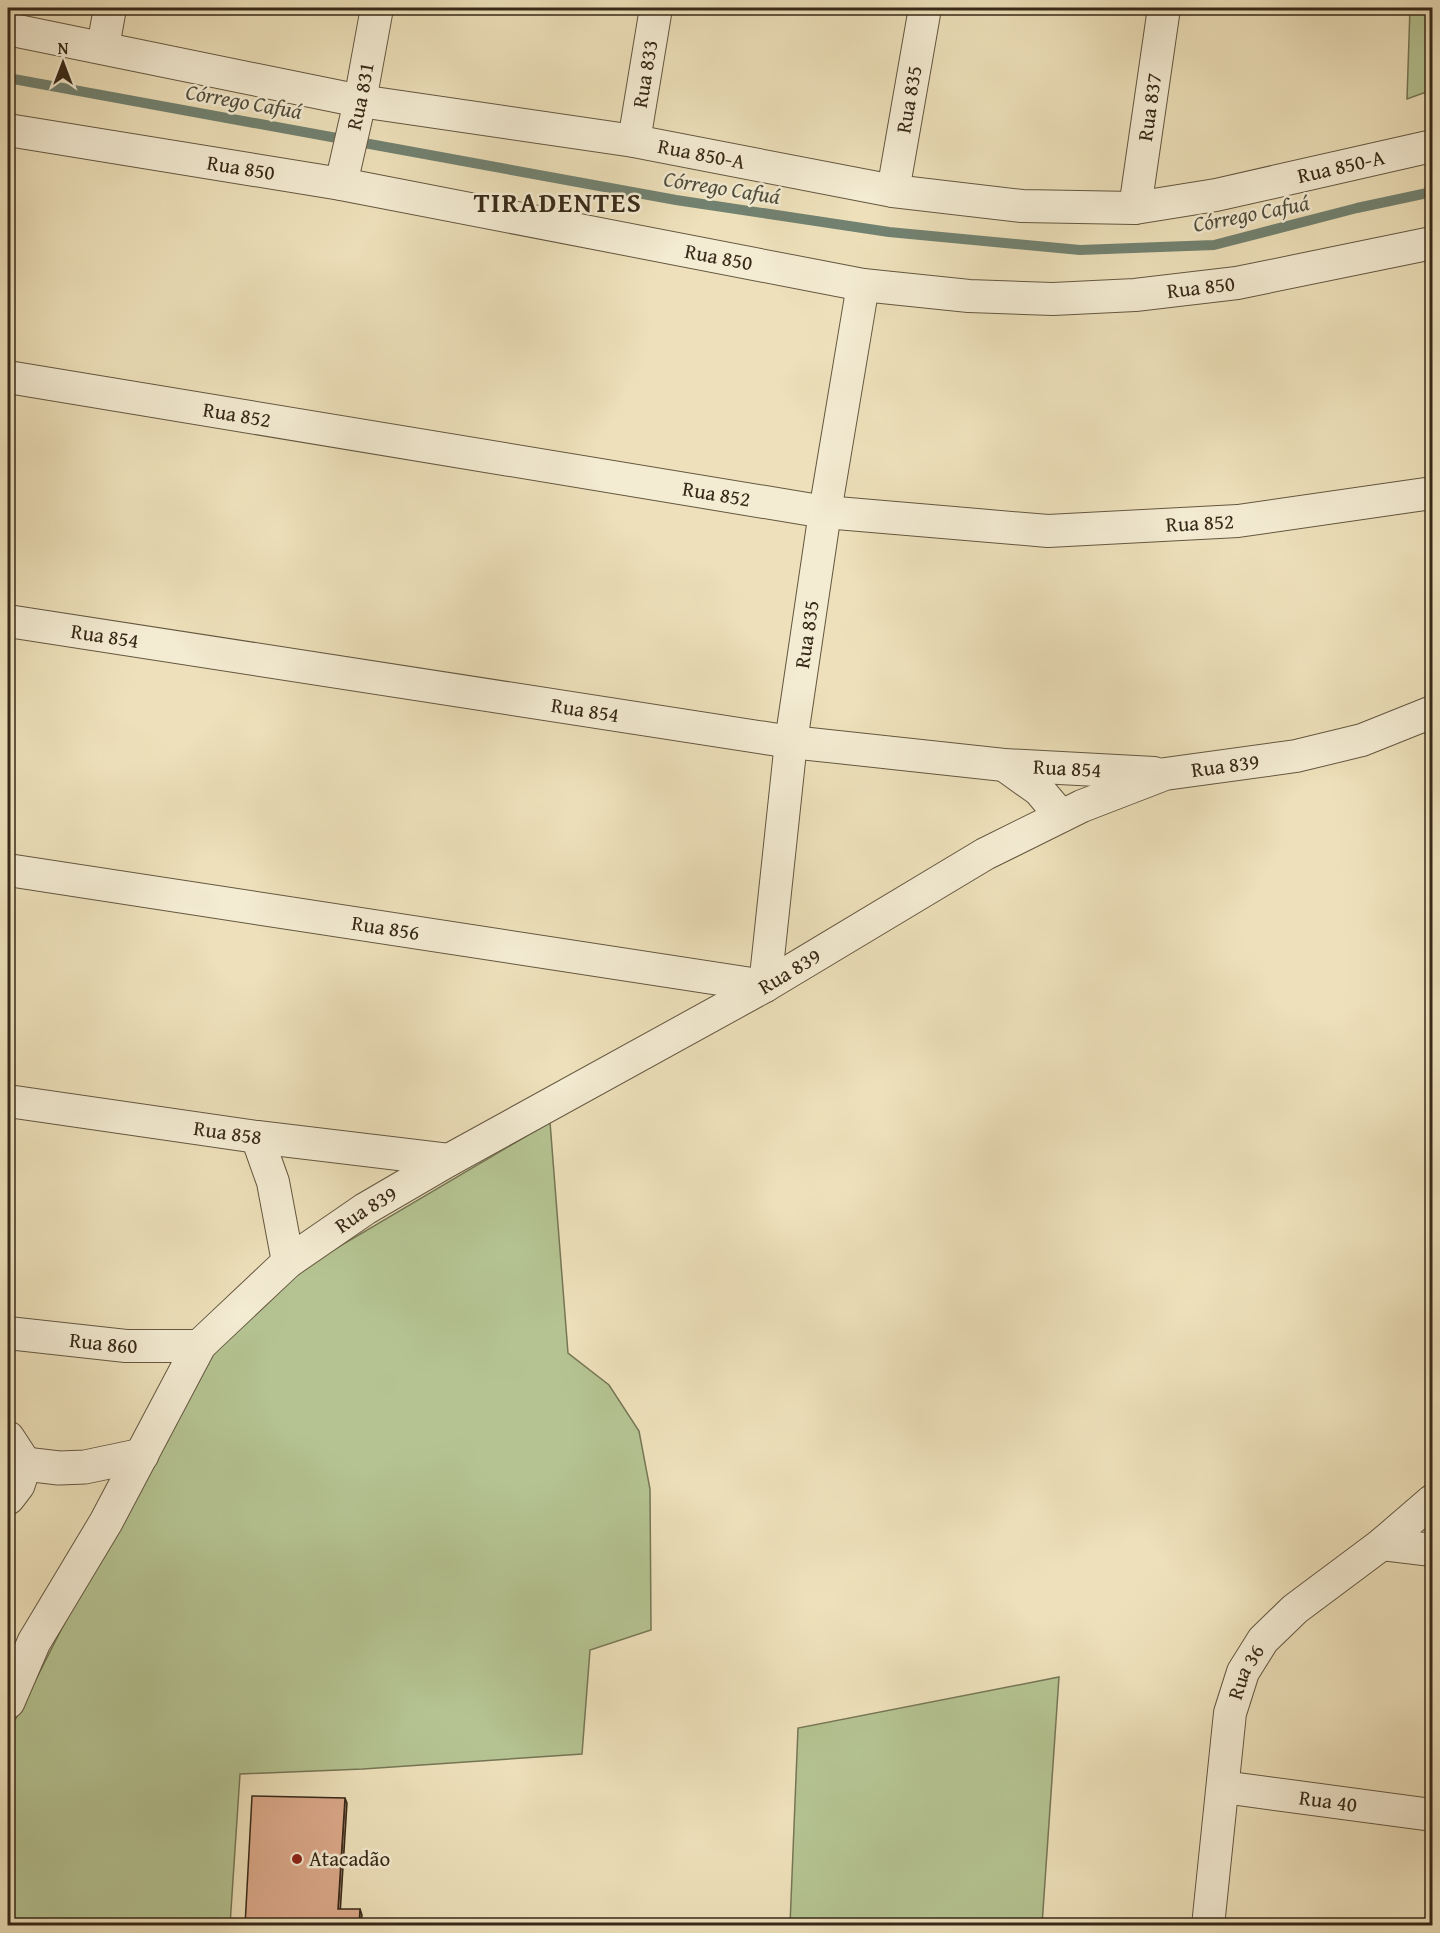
<svg xmlns="http://www.w3.org/2000/svg" width="1440" height="1933" viewBox="0 0 1440 1933" font-family="'Gentium Book Plus',serif">
<style>
.green{fill:#b5c392;stroke:#767655;stroke-width:1.5}
.lines{fill:none;stroke-linecap:round;stroke-linejoin:round}
.stream{stroke:#728271;stroke-width:10}
.minor-casing{stroke:#645740;stroke-width:34}
.tertiary-casing{stroke:#645740;stroke-width:35}
.minor{stroke:#f3ebd2;stroke-width:32}
.tertiary{stroke:#f3ebd2;stroke-width:33}
.shaded-wall{fill:#997661;stroke:#372918;stroke-width:1.5}
.building{fill:#dba98a;stroke:#372918;stroke-width:1.5}
.poi-dot{fill:#8f2418;stroke:#f3ebd2;stroke-width:2}
.labels{text-anchor:middle;stroke-width:5;stroke-linejoin:round;paint-order:stroke}
.street-label{font-size:21px;fill:#372918;stroke:#f3ebd2}
.poi-label{font-size:21px;fill:#372918;stroke:#f3ebd2;text-anchor:start}
.water-label{font-size:22px;font-style:italic;fill:#504e3d;stroke:#f3ebd2}
.district-label{font-size:27px;font-weight:bold;letter-spacing:1.5px;fill:#372918;stroke:#f3ebd2}
</style>
<rect width="100%" height="100%" fill="#ede0ba"/>
<filter id="stains"><feTurbulence type="fractalNoise" baseFrequency=".00333" numOctaves="4"/><feColorMatrix values="0 0 0 0 .2 0 0 0 0 .09 0 0 0 0 .02 0 0 0 .5 -.17"/></filter>
<radialGradient id="worn" r=".72"><stop offset=".6" stop-color="#630" stop-opacity="0"/><stop offset="1" stop-color="#630" stop-opacity=".3"/></radialGradient>
<g class="green">
<polygon points="1410,8 1432,8 1432,90 1407,99"/>
<polygon points="550,1122 568,1353 609,1385 639,1431 650,1489 651,1630 590,1650 582,1754 363,1769 240,1774 230,1925 8,1926 8,1734 81,1591 210,1354 301,1269"/>
<polygon points="1059,1677 1042,1925 790,1925 798,1728"/>
</g>
<g class="lines">
<polyline class="stream" points="8,78 676,200 889,232 1080,250 1214,245 1357,208 1432,192"/>
<g class="minor-casing">
<g id="minor">
<path id="s1" d="M 8,29 L 360,101 L 634,141 L 893,191 L 1022,206 L 1135,208 L 1216,195 L 1432,146"/>
<polyline points="103,47 110,8"/>
<path id="s2" d="M 8,130 L 341,184 L 863,285 L 969,296 L 1053,299 L 1135,295 L 1237,283 L 1432,243"/>
<path id="s3" d="M 634,141 L 656,8"/>
<path id="s4" d="M 341,184 L 360,101 L 377,8"/>
<path id="s5" d="M 893,191 L 925,8"/>
<path id="s6" d="M 1135,208 L 1164,8"/>
<path id="s7" d="M 8,377 L 825,512 L 1048,531 L 1238,521 L 1432,493"/>
<path id="s8" d="M 8,621 L 791,742 L 1004,765 L 1154,773"/>
<polyline points="1004,765 1039,790 1061,816"/>
<path id="s9" d="M 8,870 L 765,986 L 791,742 L 825,512 L 863,285"/>
<path id="s10" d="M 8,1101 L 257,1137 L 449,1160"/>
<polyline points="257,1137 273,1182 288,1262"/>
<path id="s11" d="M 8,1333 L 126,1346 L 199,1346 L 288,1262 L 365,1209 L 449,1160 L 765,986 L 985,854 L 1082,806 L 1165,774 L 1296,756 L 1362,740 L 1432,712"/>
<polyline points="1382,1544 1432,1550"/>
<path id="s12" d="M 1223,1787 L 1432,1815"/>
<path id="s13" d="M 1208,1926 L 1230,1713 L 1243,1672 L 1263,1640 L 1295,1609 L 1382,1544 L 1432,1501"/>
</g>
</g>
<g class="tertiary-casing">
<g id="tertiary">
<polyline points="8,1438 25,1464"/>
<polyline points="25,1464 59,1468 85,1467 142,1455"/>
<polyline points="8,1498 18,1485 25,1464"/>
<polyline points="8,1702 34,1642 106,1522 199,1346"/>
</g>
</g>
<use href="#minor" class="minor"/>
<use href="#tertiary" class="tertiary"/>
</g>
<g class="shaded-wall">
<polygon points="345,1798 347,1803 340,1915 338,1909"/>
<polygon points="360,1909 362,1915 361,1926 359,1926"/>
</g>
<polygon class="building" points="252,1796 345,1798 338,1909 360,1909 359,1926 245,1926"/>
<circle class="poi-dot" cx="297" cy="1859" r="6"/>
<g class="labels">
<g class="street-label">
<text dy="7" stroke="none"><textPath href="#s3" startOffset="68">Rua 833</textPath></text>
<text dy="7" stroke="none"><textPath href="#s4" startOffset="90">Rua 831</textPath></text>
<text dy="7" stroke="none"><textPath href="#s5" startOffset="93">Rua 835</textPath></text>
<text dy="7" stroke="none"><textPath href="#s6" startOffset="102">Rua 837</textPath></text>
<text dy="7" stroke="none"><textPath href="#s1" startOffset="705">Rua 850-A</textPath></text>
<text dy="7" stroke="none"><textPath href="#s1" startOffset="1353">Rua 850-A</textPath></text>
<text dy="7" stroke="none"><textPath href="#s2" startOffset="236">Rua 850</textPath></text>
<text dy="7" stroke="none"><textPath href="#s2" startOffset="722">Rua 850</textPath></text>
<text dy="7" stroke="none"><textPath href="#s2" startOffset="1208">Rua 850</textPath></text>
<text dy="7" stroke="none"><textPath href="#s7" startOffset="232">Rua 852</textPath></text>
<text dy="7" stroke="none"><textPath href="#s7" startOffset="718">Rua 852</textPath></text>
<text dy="7" stroke="none"><textPath href="#s7" startOffset="1204">Rua 852</textPath></text>
<text dy="7" stroke="none"><textPath href="#s9" startOffset="1120">Rua 835</textPath></text>
<text dy="7" stroke="none"><textPath href="#s8" startOffset="98">Rua 854</textPath></text>
<text dy="7" stroke="none"><textPath href="#s8" startOffset="584">Rua 854</textPath></text>
<text dy="7" stroke="none"><textPath href="#s11" startOffset="1380">Rua 839</textPath></text>
<text dy="7" stroke="none"><textPath href="#s8" startOffset="1070">Rua 854</textPath></text>
<text dy="7" stroke="none"><textPath href="#s9" startOffset="382">Rua 856</textPath></text>
<text dy="7" stroke="none"><textPath href="#s11" startOffset="894">Rua 839</textPath></text>
<text dy="7" stroke="none"><textPath href="#s10" startOffset="222">Rua 858</textPath></text>
<text dy="7" stroke="none"><textPath href="#s11" startOffset="408">Rua 839</textPath></text>
<text dy="7" stroke="none"><textPath href="#s11" startOffset="96">Rua 860</textPath></text>
<text dy="7" stroke="none"><textPath href="#s13" startOffset="258">Rua 36</textPath></text>
<text dy="7" stroke="none"><textPath href="#s12" startOffset="106">Rua 40</textPath></text>
</g>
<g class="poi-label">
<text x="309" y="1866">Atacadão</text>
</g>
<g class="water-label">
<text transform="translate(244 101) rotate(10)" y="8">Córrego Cafuá</text>
<text transform="translate(722 187) rotate(9)" y="8">Córrego Cafuá</text>
<text transform="translate(1251 213) rotate(-11)" y="8">Córrego Cafuá</text>
</g>
<g class="district-label">
<text x="558" y="212">TIRADENTES</text>
</g>
</g>
<rect width="1440" height="1933" fill="none" stroke="#ede0ba" stroke-width="30"/>
<rect x="9" y="9" width="1422" height="1915" fill="none" stroke="#372918" stroke-width="3"/>
<rect x="15" y="15" width="1410" height="1903" fill="none" stroke="#372918" stroke-width="1.5"/>
<g transform="translate(63 63)" stroke="#f3ebd2" stroke-width="4.5" paint-order="stroke">
<path d="M0-4.5L10 22L0 15L-10 22Z" fill="#372918"/>
<text y="-9" font-size="16" font-weight="bold" text-anchor="middle" fill="#372918">N</text>
</g>
<rect width="100%" height="100%" filter="url(#stains)"/>
<rect width="100%" height="100%" fill="url(#worn)"/>
</svg>
